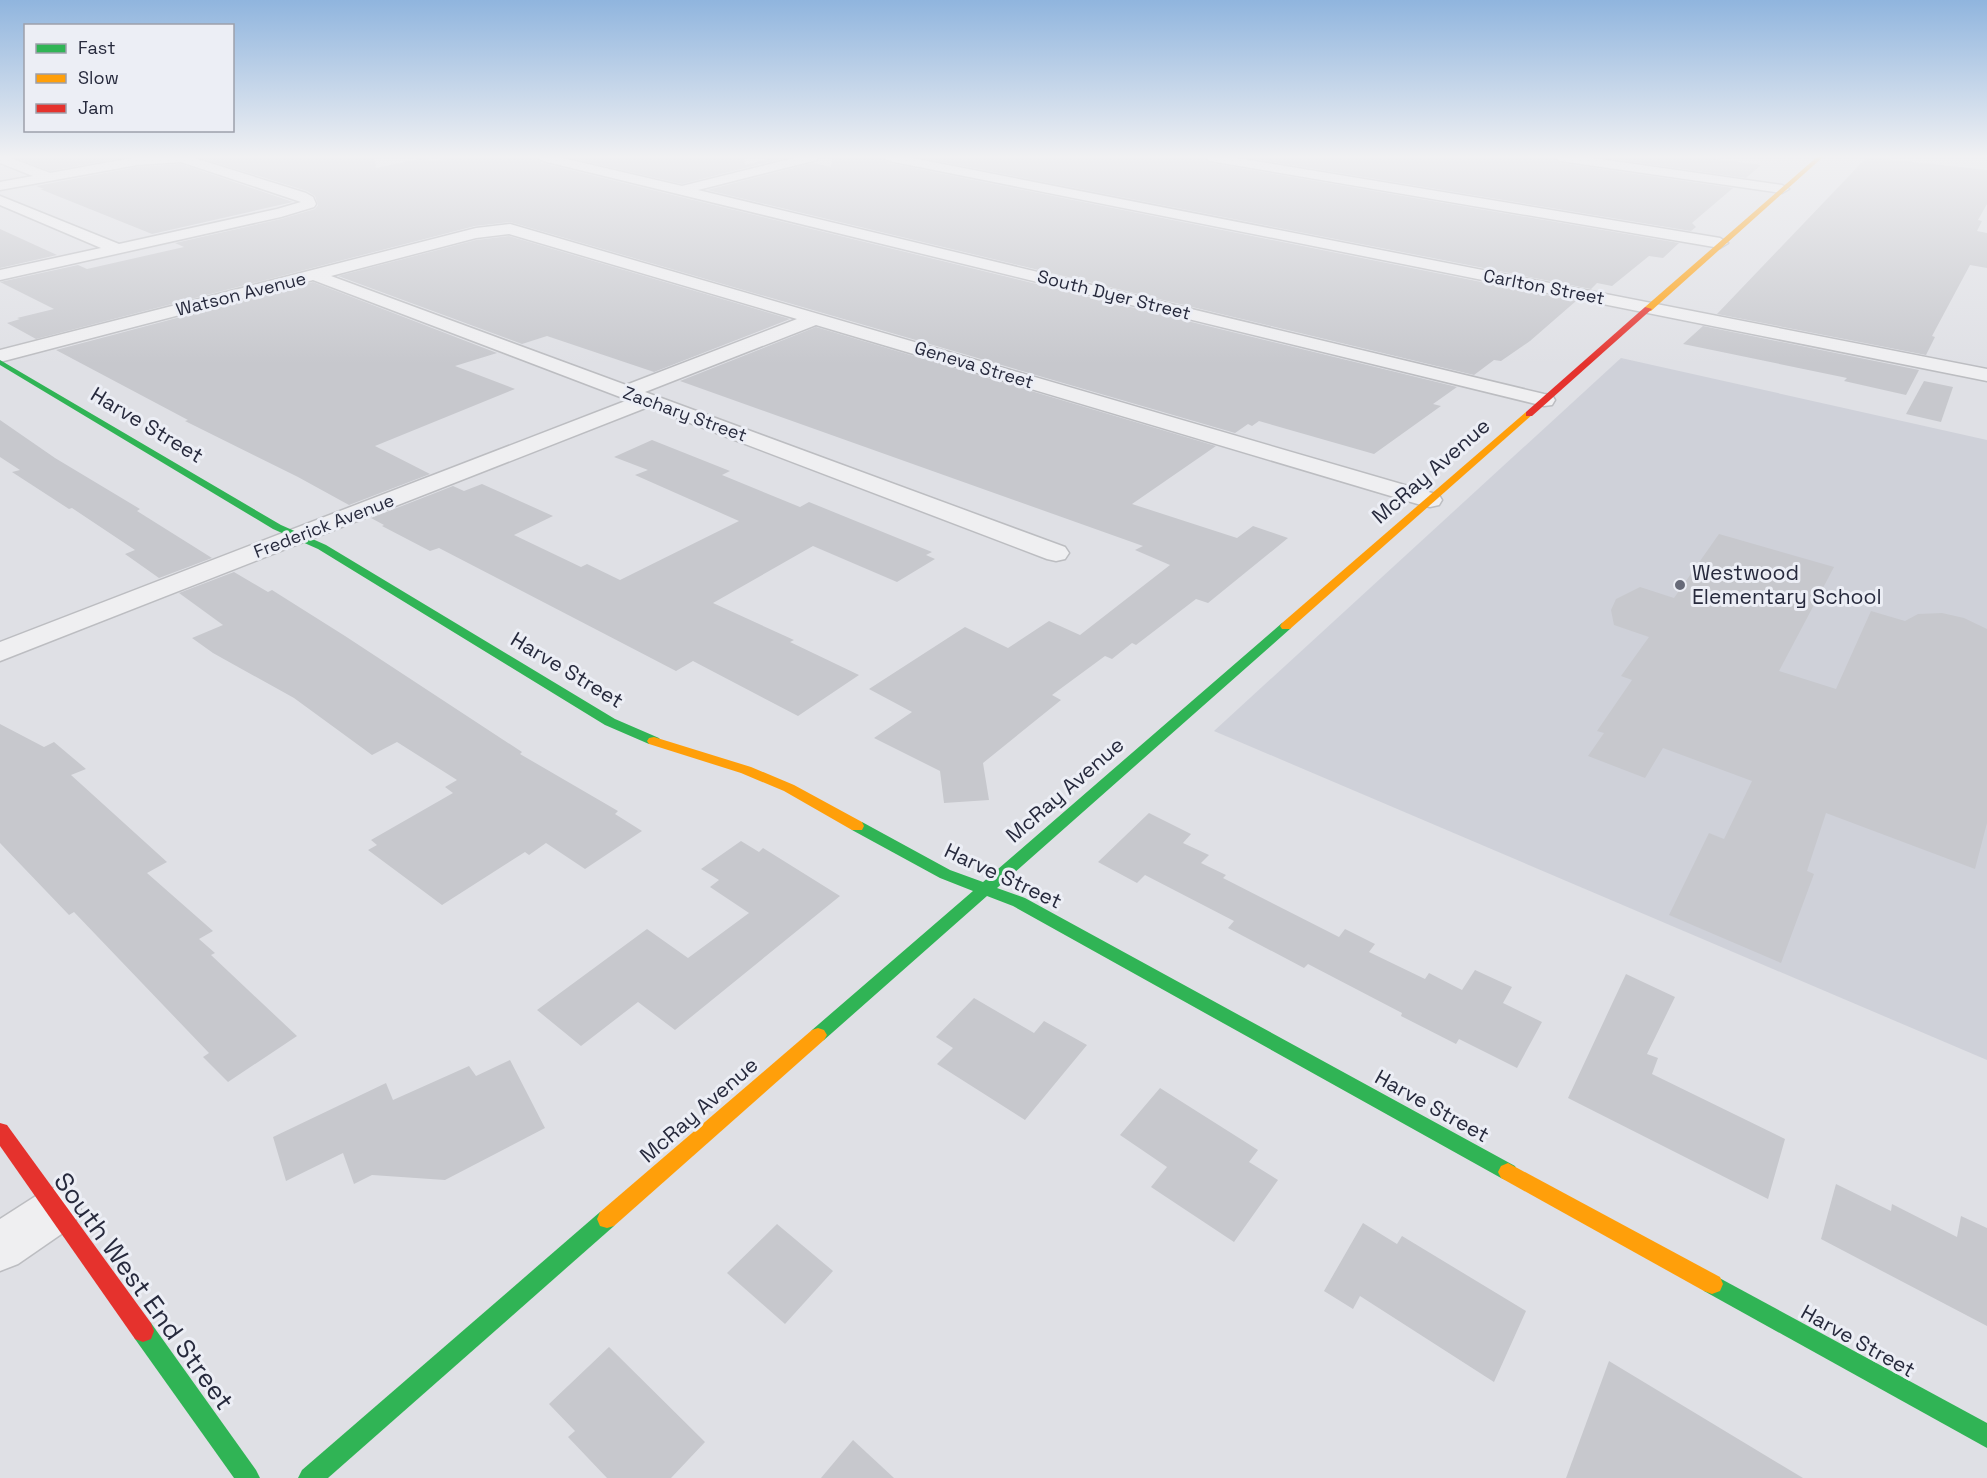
<svg xmlns="http://www.w3.org/2000/svg" width="1987" height="1478" viewBox="0 0 1987 1478" font-family="'Space Grotesk',sans-serif">
<style>
.built{fill:#cfd1d9}
.building{fill:#c7c8cd}
.lines{fill:none;stroke-linecap:round;stroke-linejoin:round}
.street-casing{stroke:#bcbdc1;stroke-width:3}
.street{fill:#efeff1;fill-rule:evenodd}
.fast{fill:#30b455;fill-rule:evenodd}
.slow{fill:#ff9f0a;fill-rule:evenodd}
.jam{fill:#e5322d;fill-rule:evenodd}
.poi-dot{fill:#676a78;stroke:#eceef5;stroke-width:2}
.labels{text-anchor:middle;stroke-width:6;stroke-linejoin:round;paint-order:stroke}
.far-street-label{font-size:18px;fill:#272a3d;stroke:#eceef5}
.street-label{font-size:21px;fill:#272a3d;stroke:#eceef5}
.poi-label{font-size:21px;fill:#272a3d;stroke:#eceef5;text-anchor:start}
.near-street-label{font-size:26px;fill:#272a3d;stroke:#eceef5}
</style>
<rect width="100%" height="100%" fill="#dfe0e5"/>
<polygon class="built" points="1621,358 1987,440 1987,1060 1214,731"/>
<g class="building">
<polygon points="13,157 126,157 50,171"/>
<polygon points="197,157 375,157 376,168 423,158 434,161 456,157 535,157 542,163 1457,387 1433,404 1441,406 1374,454 1259,421 1252,426 1248,424 1235,433 510,222 475,226 36,339 7,323 20,319 17,318 54,309 0,282 78,265 87,269 184,247 175,243 281,219 315,209 318,205 315,196 307,191"/>
<polygon points="566,157 744,157 745,165 772,158 787,157 682,184"/>
<polygon points="832,157 881,157 889,163 1576,301 1530,341 1501,361 1494,360 1474,375 707,190 813,163 831,167"/>
<polygon points="917,157 1202,157 1210,163 1679,243 1663,258 1649,256 1612,286 1597,283 1591,289"/>
<polygon points="1243,157 1552,157 1560,163 1733,188 1692,223 1696,227 1691,231"/>
<polygon points="1599,157 1701,157 1761,165 1746,178"/>
<polygon points="1867,157 1987,170 1987,204 1978,220 1982,221 1977,231 1987,233 1987,268 1970,265 1932,336 1935,337 1926,355 1717,314"/>
<polygon points="181,164 293,202 152,234 40,189 44,189 36,186 137,167"/>
<polygon points="0,229 57,255 0,268"/>
<polygon points="509,236 790,319 654,372 547,336 522,344 338,276 476,240"/>
<polygon points="313,282 497,353 455,366 515,389 375,446 430,474 349,505 298,477 185,421 188,420 56,350"/>
<polygon points="1703,326 1919,370 1906,395 1844,381 1847,378 1683,344"/>
<polygon points="816,327 1216,446 1132,504 1237,538 1253,526 1288,538 1208,603 1196,599 1136,645 1132,643 1112,659 1105,656 1052,695 1061,700 983,763 989,800 944,803 940,771 874,738 912,712 869,689 965,627 1008,648 1049,621 1080,635 1170,565 1135,550 1143,546 680,381"/>
<polygon points="1924,381 1953,387 1941,422 1906,414"/>
<polygon points="0,420 55,458 140,509 137,511 212,558 159,578 125,554 135,550 72,508 69,509 12,472 20,470 0,457"/>
<polygon points="652,440 730,471 722,475 800,507 809,502 932,552 926,555 935,559 897,582 813,546 713,603 794,640 790,642 859,675 798,716 693,661 676,671 439,548 430,551 382,526 384,525 371,518 453,486 464,491 482,484 553,516 514,535 581,567 587,564 620,580 739,521 635,475 648,470 614,457"/>
<polygon points="1719,534 1834,567 1779,671 1836,689 1871,611 1905,621 1918,614 1942,613 1964,618 1987,629 1987,823 1975,869 1826,813 1807,871 1814,874 1781,963 1669,915 1709,833 1724,839 1752,781 1663,748 1645,778 1588,756 1604,733 1597,731 1632,680 1621,676 1649,637 1614,625 1611,610 1616,599 1640,587 1674,598"/>
<polygon points="234,572 268,592 272,590 345,636 522,752 520,754 618,811 615,814 642,831 585,869 546,843 529,855 525,852 442,905 368,850 377,845 371,840 453,793 445,787 457,780 397,742 372,755 294,698 213,653 192,638 223,625 179,593"/>
<polygon points="0,724 44,747 54,742 86,769 71,775 167,862 147,873 213,931 199,939 215,953 211,955 297,1036 228,1082 203,1057 209,1053 74,912 69,915 0,843"/>
<polygon points="1149,813 1191,834 1183,843 1209,855 1201,863 1226,875 1223,878 1339,937 1345,929 1375,944 1369,952 1425,979 1429,973 1462,990 1475,970 1512,987 1503,1003 1542,1022 1517,1068 1459,1039 1456,1044 1401,1016 1402,1013 1308,964 1304,968 1228,928 1234,921 1145,875 1137,883 1098,862"/>
<polygon points="741,841 759,852 763,848 840,896 675,1030 638,1002 581,1046 537,1010 647,929 688,958 749,913 710,887 719,880 701,869"/>
<polygon points="1626,974 1675,997 1647,1054 1658,1058 1652,1074 1785,1139 1768,1199 1568,1098"/>
<polygon points="974,998 1034,1033 1044,1021 1087,1045 1025,1120 937,1064 953,1048 936,1037"/>
<polygon points="510,1060 545,1128 445,1180 372,1175 354,1184 343,1153 286,1181 273,1137 386,1083 393,1100 469,1066 476,1076"/>
<polygon points="1160,1088 1258,1150 1249,1162 1278,1180 1234,1242 1151,1187 1167,1167 1120,1135"/>
<polygon points="1836,1184 1891,1211 1892,1204 1957,1237 1961,1216 1987,1228 1987,1326 1821,1239"/>
<polygon points="1363,1223 1397,1244 1402,1236 1526,1311 1494,1382 1360,1296 1353,1309 1324,1291"/>
<polygon points="777,1224 833,1271 785,1324 727,1273"/>
<polygon points="609,1347 705,1442 671,1478 607,1478 568,1437 575,1431 549,1404"/>
<polygon points="1609,1361 1803,1478 1566,1478"/>
<polygon points="853,1440 894,1478 821,1478"/>
</g>
<g class="lines">
<g class="street-casing">
<g id="street">
<polygon points="0,157 8,157 50,173 137,157 191,157 306,193 313,197 316,204 314,207 281,217 0,280 0,270 101,248 0,205 0,196 119,244 277,209 301,202 181,162 137,165 0,190 0,182 33,176 0,163"/>
<polygon points="537,157 558,157 682,186 798,157 818,157 817,160 698,190 1544,394 1552,395 1555,400 1552,405 1544,406 543,161"/>
<polygon points="883,157 907,157 1987,369 1987,381 889,161"/>
<polygon points="1204,157 1231,157 1720,238 1728,243 1720,248 1210,161"/>
<polygon points="1554,157 1585,157 1782,185 1789,189 1782,193 1560,161"/>
<path d="M 510,224 L 1439,495 L 1442,500 L 1439,505 L 1430,507 L 1421,505 L 816,325 L 645,392 L 1065,547 L 1069,553 L 1065,559 L 1056,561 L 1047,559 L 648,407 L 0,661 L 0,642 L 628,400 L 313,280 L 0,362 L 0,350 L 476,228 ZM 509,234 L 797,319 L 626,385 L 331,276 L 476,238 Z"/>
<polygon points="56,1187 73,1194 81,1210 73,1226 18,1264 0,1271 0,1219 39,1194"/>
</g>
</g>
<use href="#street" class="street"/>
<g class="fast">
<polygon points="0,360 281,525 326,545 615,719 659,738 661,741 659,744 649,744 605,725 318,549 273,529 0,365"/>
<polygon points="1286,622 1290,623 1292,626 1290,629 997,888 1025,898 1515,1166 1518,1172 1515,1178 1508,1181 1501,1178 1013,906 987,896 824,1040 818,1042 812,1040 809,1035 812,1030 973,891 940,878 852,830 850,826 852,822 862,822 950,870 983,882 1282,623"/>
<polygon points="607,1210 614,1212 617,1219 614,1226 328,1478 298,1478 302,1470 600,1212"/>
<polygon points="1712,1274 1987,1423 1987,1448 1704,1291 1701,1284 1704,1277"/>
<polygon points="143,1320 151,1323 256,1470 260,1478 234,1478 135,1339 132,1331 135,1323"/>
</g>
<g class="slow">
<polygon points="1817,157 1823,157 1651,311 1645,311 1645,307"/>
<polygon points="1526,412 1533,414 1290,629 1282,629 1280,626 1282,623"/>
<polygon points="654,737 751,767 794,785 862,822 864,826 862,830 852,830 784,791 741,773 649,744 647,741 649,738"/>
<polygon points="818,1028 824,1030 827,1035 824,1040 614,1226 607,1228 600,1226 597,1219 600,1212 812,1030"/>
<polygon points="1508,1163 1720,1277 1723,1284 1720,1291 1712,1294 1704,1291 1501,1178 1498,1172 1501,1166"/>
</g>
<g class="jam">
<polygon points="1645,307 1652,309 1532,416 1526,416 1526,412"/>
<polygon points="0,1123 7,1125 151,1323 154,1331 151,1339 143,1342 135,1339 0,1146"/>
</g>
</g>
<linearGradient id="sky" x2="0" y2="1"><stop stop-color="#90b5de"/><stop offset="0.43" stop-color="#f1f1f3"/><stop offset="1" stop-color="#f1f1f3" stop-opacity="0"/></linearGradient>
<rect width="1987" height="364" fill="url(#sky)"/>
<circle class="poi-dot" cx="1680" cy="585" r="6"/>
<g class="labels">
<g class="far-street-label">
<text transform="translate(1544 287) rotate(11)" y="6">Carlton Street</text>
<text transform="translate(241 294) rotate(-14)" y="6">Watson Avenue</text>
<text transform="translate(1114 295) rotate(14)" y="6">South Dyer Street</text>
<text transform="translate(974 365) rotate(17)" y="6">Geneva Street</text>
<text transform="translate(685 414) rotate(20)" y="6">Zachary Street</text>
<text transform="translate(324 526) rotate(-21)" y="6">Frederick Avenue</text>
</g>
<g class="street-label">
<text transform="translate(147 425) rotate(31)" y="7">Harve Street</text>
<text transform="translate(1431 471) rotate(-41)" y="7">McRay Avenue</text>
<text transform="translate(567 670) rotate(31)" y="7">Harve Street</text>
<text transform="translate(1065 790) rotate(-41)" y="7">McRay Avenue</text>
<text transform="translate(1003 876) rotate(25)" y="7">Harve Street</text>
<text transform="translate(1432 1106) rotate(29)" y="7">Harve Street</text>
<text transform="translate(699 1110) rotate(-41)" y="7">McRay Avenue</text>
<text transform="translate(1858 1341) rotate(29)" y="7">Harve Street</text>
</g>
<g class="poi-label">
<text x="1692" y="580">Westwood<tspan x="1692" dy="24">Elementary School</tspan></text>
</g>
<g class="near-street-label">
<text transform="translate(144 1291) rotate(54)" y="9">South West End Street</text>
</g>
</g>
<rect x="24" y="24" width="210" height="108" fill="#eceef5" stroke="#9da0ab" stroke-width="1.5"/>
<rect x="36" y="44" width="30" height="9" fill="#30b455" stroke="#9da0ab" stroke-width="1.5"/>
<text x="78" y="54" font-size="18" fill="#272a3d">Fast</text>
<rect x="36" y="74" width="30" height="9" fill="#ff9f0a" stroke="#9da0ab" stroke-width="1.5"/>
<text x="78" y="84" font-size="18" fill="#272a3d">Slow</text>
<rect x="36" y="104" width="30" height="9" fill="#e5322d" stroke="#9da0ab" stroke-width="1.5"/>
<text x="78" y="114" font-size="18" fill="#272a3d">Jam</text>
</svg>
